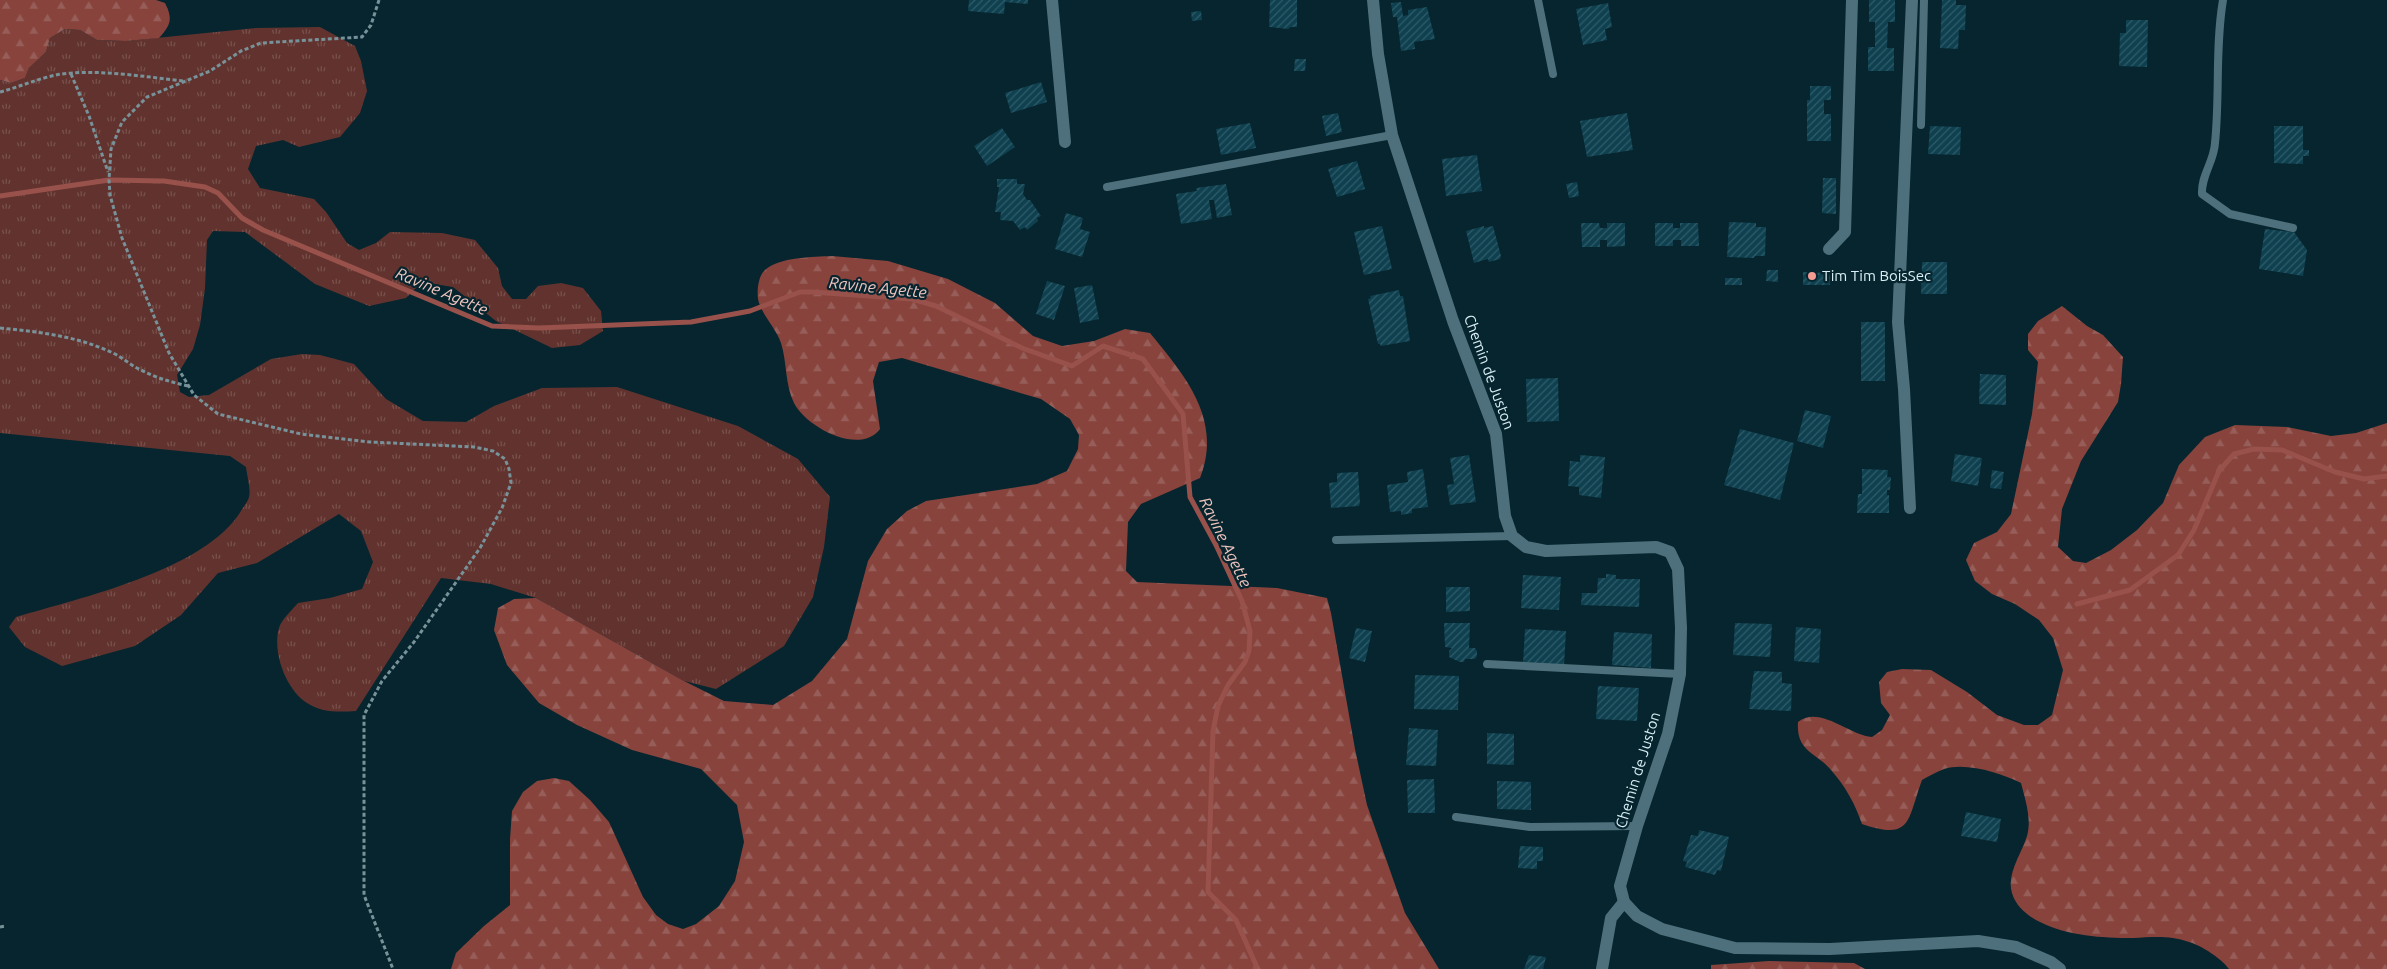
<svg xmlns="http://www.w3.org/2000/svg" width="2387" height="969" viewBox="0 0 2387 969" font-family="Ubuntu,sans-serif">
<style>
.grass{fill:url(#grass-tufts)}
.forest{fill:url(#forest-firs)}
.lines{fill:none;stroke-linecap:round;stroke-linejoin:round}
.stream{stroke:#99524b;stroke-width:5}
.building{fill:url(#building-hatch)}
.path{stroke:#78929a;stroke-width:3;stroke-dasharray:4 2.5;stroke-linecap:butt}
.service{stroke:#4e707c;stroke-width:8}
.minor{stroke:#4e707c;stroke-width:12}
.poi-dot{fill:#f59c92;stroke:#06252e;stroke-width:2}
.labels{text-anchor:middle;stroke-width:4.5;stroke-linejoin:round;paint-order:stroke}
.poi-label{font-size:15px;fill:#daeff7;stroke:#06252e;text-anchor:start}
.street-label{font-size:15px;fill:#daeff7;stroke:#06252e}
.water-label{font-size:16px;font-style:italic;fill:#f1c6c0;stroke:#06252e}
</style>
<defs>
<pattern id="grass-tufts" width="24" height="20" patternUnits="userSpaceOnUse" patternTransform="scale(1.25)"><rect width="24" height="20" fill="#62332e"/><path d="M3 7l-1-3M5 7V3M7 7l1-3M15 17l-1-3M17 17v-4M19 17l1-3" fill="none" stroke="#78514d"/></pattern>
<pattern id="forest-firs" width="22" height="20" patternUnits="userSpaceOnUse" patternTransform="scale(1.25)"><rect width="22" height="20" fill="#87433c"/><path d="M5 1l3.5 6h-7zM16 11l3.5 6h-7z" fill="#975e59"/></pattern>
<pattern id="building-hatch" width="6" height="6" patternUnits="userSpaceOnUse" patternTransform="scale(1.25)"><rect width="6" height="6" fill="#0e404f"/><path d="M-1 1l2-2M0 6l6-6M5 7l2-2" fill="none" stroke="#305c69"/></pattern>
</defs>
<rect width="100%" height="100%" fill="#06252e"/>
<path class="grass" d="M 320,27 L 355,46 L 361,61 L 367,91 L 360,113 L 340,137 L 299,147 L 283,140 L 256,146 L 248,169 L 260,188 L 314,199 L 326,212 L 347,243 L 359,250 L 376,243 L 390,232 L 442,233 L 475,240 L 498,268 L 502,286 L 512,299 L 526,299 L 538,286 L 561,283 L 583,288 L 601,311 L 603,331 L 580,345 L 552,348 L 496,321 L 453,287 L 422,282 L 406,298 L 369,306 L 315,284 L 245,232 L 213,231 L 207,240 L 205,288 L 200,325 L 193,349 L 177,375 L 180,392 L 189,397 L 209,395 L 271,359 L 302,354 L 320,355 L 354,364 L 386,399 L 423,421 L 466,422 L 494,406 L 542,388 L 617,387 L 738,426 L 798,459 L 830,497 L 824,547 L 813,597 L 784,646 L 716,689 L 684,681 L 536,598 L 491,584 L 441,578 L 356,711 C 339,712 322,713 307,703 C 286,690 272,652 279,628 C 281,620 292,610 298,603 L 330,598 L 362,589 L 373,562 L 361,531 L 339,514 L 257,563 L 218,573 L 181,615 L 135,646 L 62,666 L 25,647 L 9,627 L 16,617 C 80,598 205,570 241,511 C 243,507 248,502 249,497 C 251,489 247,476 246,467 L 230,456 L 0,433 L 0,80 L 11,83 L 25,78 L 29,68 L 46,52 L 50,38 L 65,29 L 80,30 L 97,40 L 126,41 L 256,28 Z"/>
<g class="forest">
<path d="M 0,0 L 156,0 L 165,3 C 173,19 171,25 159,38 L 126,41 L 97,40 L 80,30 L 65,29 L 50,38 L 46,52 L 29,68 L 25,78 L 11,83 L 0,80 Z"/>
<path d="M 832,256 L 888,261 L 948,279 L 995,303 L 1033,336 L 1062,346 L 1094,341 L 1125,329 L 1150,333 C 1185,376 1223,419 1200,478 L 1141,504 L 1128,522 L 1126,571 L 1137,582 L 1277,588 L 1327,598 L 1331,613 L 1355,749 L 1367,805 L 1405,913 L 1439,969 L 451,969 L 456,953 L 484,926 L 510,905 L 510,839 L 512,811 L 523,792 L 537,781 L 554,778 L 569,781 L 590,800 L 609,822 L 643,897 L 656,915 L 668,924 L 683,929 L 696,924 L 719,906 L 735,881 L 744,842 L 737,805 L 701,769 L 632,750 L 577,725 L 539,703 L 507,665 L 494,630 L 498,608 L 514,599 L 536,598 L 684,681 L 724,701 L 773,705 L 812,681 L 847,639 L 868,561 L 887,529 L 907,511 L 926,501 L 1037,484 L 1067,471 L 1078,449 L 1079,435 L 1070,419 L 1041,399 L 902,358 L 879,362 L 873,381 L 880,429 C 860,456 806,427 794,403 C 785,385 787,362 781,343 C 776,328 761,314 758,299 C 757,291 758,276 765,270 C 779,257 813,257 832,256 Z"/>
<path d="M 2062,306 L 2087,326 L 2103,335 L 2123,357 L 2121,384 L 2118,402 L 2081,461 L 2062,509 L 2058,547 L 2073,561 L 2086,563 L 2111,550 L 2137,530 L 2163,503 L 2179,465 L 2205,437 L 2235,425 L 2287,427 L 2331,436 L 2356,433 L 2387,423 L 2387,969 L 2229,969 C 2221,958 2202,946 2189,942 C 2170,935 2152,937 2133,938 C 2102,938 2068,936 2040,922 C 2028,916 2016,907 2012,893 C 2006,874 2022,853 2027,836 C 2032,819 2025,799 2021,783 C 2001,773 1966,762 1944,769 C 1936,772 1929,776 1922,780 C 1907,821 1912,841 1862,824 C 1855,804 1846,787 1831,770 C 1816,752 1796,752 1798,722 C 1820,705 1848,735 1872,737 L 1882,730 L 1890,715 L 1881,703 L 1879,682 L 1887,672 L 1902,669 L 1931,670 L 1967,692 L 1997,715 L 2024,725 L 2038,725 L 2052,715 L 2063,670 L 2053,638 L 2039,620 L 2015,604 L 1992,594 L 1975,581 L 1966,560 L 1974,543 L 1997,532 L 2011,514 L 2032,414 L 2038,362 L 2028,350 L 2028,334 L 2038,321 Z"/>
<polygon points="1769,961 1854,963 1865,969 1711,969 1711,965"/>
</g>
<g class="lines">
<g class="stream">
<polyline points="0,196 109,180 164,181 205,187 218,193 242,218 263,230 492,326 539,328 691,322 750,311 800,292 812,292 912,299 936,306 1022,348 1072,366 1103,346 1143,359 1183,414 1190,497 1216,545 1242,601 1250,631 1249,651 1245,662 1228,685 1218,706 1213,731 1208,892 1236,920 1256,965 1255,969"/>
<polyline points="2077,604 2130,590 2178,555 2194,530 2219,471 2234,454 2254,449 2282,450 2335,472 2364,479 2387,476"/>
</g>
</g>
<g class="building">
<polygon points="969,0 1028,0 1028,4 1005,2 1004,14 968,11"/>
<polygon points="1270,0 1297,0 1297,27 1291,27 1288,29 1269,27"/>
<polygon points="1869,0 1895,0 1895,22 1888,22 1887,48 1894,48 1894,71 1868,71 1868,47 1875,47 1875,22 1869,22"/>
<polygon points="1942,0 1956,0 1956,5 1966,5 1965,30 1959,30 1958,49 1940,48"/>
<polygon points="1401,2 1403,16 1408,15 1408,10 1427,7 1435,39 1414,42 1415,49 1401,51 1397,17 1393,17 1391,3"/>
<polygon points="1608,3 1612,27 1605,29 1607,40 1583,45 1576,9"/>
<polygon points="1201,11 1202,20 1192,21 1191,12"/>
<polygon points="2126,20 2148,20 2147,67 2119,66 2120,33 2126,33"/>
<polygon points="1295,59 1306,59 1305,71 1294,71"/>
<polygon points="1041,82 1047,102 1011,113 1005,93"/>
<polygon points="1810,86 1831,86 1831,100 1824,100 1824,114 1831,114 1831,141 1807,141 1807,100 1810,100"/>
<polygon points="1338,113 1342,132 1326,136 1322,116"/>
<polygon points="1627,113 1633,150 1587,157 1580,121"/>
<polygon points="1250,123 1256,148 1221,155 1216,129"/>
<polygon points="1930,126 1961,127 1960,155 1928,154"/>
<polygon points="2274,126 2303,126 2303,150 2309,150 2309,156 2303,156 2303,164 2274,163"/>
<polygon points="1002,128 1015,147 987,166 974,146"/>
<polygon points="1477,155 1482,191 1446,196 1442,159"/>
<polygon points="1357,161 1365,189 1337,197 1328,169"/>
<polygon points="1823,178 1836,178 1836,214 1822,213"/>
<polygon points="997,179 1017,179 1017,184 1025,184 1023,194 1027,200 1030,200 1041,216 1037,218 1038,221 1027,230 1025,227 1020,230 1013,221 1000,220 1001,212 995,212 999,187 997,187"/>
<polygon points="1577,182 1579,196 1569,198 1566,184"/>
<polygon points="1226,184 1232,215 1217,218 1214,200 1209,200 1212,219 1181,224 1176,194 1197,191 1196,188"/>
<polygon points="1066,213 1083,218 1080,229 1090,232 1082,257 1055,249"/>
<polygon points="1729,222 1756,223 1756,227 1766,227 1765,256 1755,256 1754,258 1727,257"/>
<polygon points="1581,223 1599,223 1600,228 1607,228 1607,223 1625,223 1625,246 1607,247 1607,240 1600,240 1600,247 1582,247"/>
<polygon points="1655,223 1673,223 1673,228 1680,228 1680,223 1698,223 1699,246 1681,246 1681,240 1673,240 1673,246 1655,246"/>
<polygon points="1382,226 1392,269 1364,275 1354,232"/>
<polygon points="1484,226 1484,228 1493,226 1501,256 1500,259 1489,262 1488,259 1474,263 1466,231"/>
<polygon points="2265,229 2294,232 2307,250 2303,276 2259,269"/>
<polygon points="1922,262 1947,262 1947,294 1921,294"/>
<polygon points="1767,270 1778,270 1778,282 1766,281"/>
<polygon points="1803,272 1831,273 1830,285 1803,285"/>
<rect x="1725" y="278" width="17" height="7"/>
<polygon points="1047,281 1065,286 1054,320 1036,314"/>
<polygon points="1092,285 1099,319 1080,323 1074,288"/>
<polygon points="1399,290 1400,296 1403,296 1410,341 1381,346 1380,344 1378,344 1368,299 1371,298 1370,296"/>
<rect x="1861" y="322" width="24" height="59"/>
<polygon points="1980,374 2006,375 2006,405 1979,404"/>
<polygon points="1558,378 1559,421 1527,422 1526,379"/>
<polygon points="1805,410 1831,416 1823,448 1797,441"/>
<polygon points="1740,429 1794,443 1780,500 1724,485"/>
<polygon points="1955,454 1982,458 1978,486 1951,481"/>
<polygon points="1469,455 1476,502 1450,505 1447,485 1454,484 1450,458"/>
<polygon points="1580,455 1605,457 1601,498 1579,495 1579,487 1568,486 1570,461 1580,462"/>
<polygon points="1423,469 1428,507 1412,509 1412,513 1401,515 1401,511 1390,512 1387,485 1408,482 1407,472"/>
<polygon points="1862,469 1888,470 1887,477 1891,477 1890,490 1887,490 1887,495 1889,495 1889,513 1857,513 1858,494 1862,494"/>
<polygon points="1992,470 2004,472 2001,489 1990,488"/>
<polygon points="1358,472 1360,503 1359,506 1331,508 1329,483 1337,482 1337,473"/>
<polygon points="1606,574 1616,575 1616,579 1640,579 1639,607 1581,605 1582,593 1597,593 1598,578 1606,578"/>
<polygon points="1523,575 1561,577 1559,610 1521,608"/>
<polygon points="1446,587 1470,587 1470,611 1446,612"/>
<polygon points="1444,623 1470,623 1469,648 1475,648 1477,651 1477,656 1475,659 1465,659 1464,662 1460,662 1449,657 1449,651 1452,648 1445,647"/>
<polygon points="1735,623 1772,624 1770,657 1733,655"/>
<polygon points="1796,627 1821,629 1819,663 1794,661"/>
<polygon points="1356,628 1372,631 1365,662 1349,658"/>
<polygon points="1525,629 1566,631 1564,665 1523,663"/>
<polygon points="1614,632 1652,634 1651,668 1612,665"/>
<polygon points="1754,671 1782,672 1782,683 1792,684 1791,711 1749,709"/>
<polygon points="1415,675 1459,676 1458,710 1414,709"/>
<polygon points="1598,686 1639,688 1637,721 1596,719"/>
<polygon points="1409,728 1438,730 1436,766 1406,765"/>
<polygon points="1487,733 1514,734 1514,765 1487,764"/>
<polygon points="1434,779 1435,813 1408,813 1407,780"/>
<polygon points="1497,781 1531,782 1531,810 1497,809"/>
<polygon points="1966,812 2001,819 1997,842 1961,836"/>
<polygon points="1699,830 1729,837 1721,871 1717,870 1715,875 1685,867 1687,862 1683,861 1691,835 1698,836"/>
<polygon points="1520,846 1543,847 1543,861 1537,861 1537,869 1518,868"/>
<polygon points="1529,955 1546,957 1543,969 1524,969"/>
</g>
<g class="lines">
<g class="path">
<polyline points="379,0 371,25 362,37 261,43 241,51 210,71 147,97 122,122 111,149 109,180 110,195 122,238 169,353 194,395 218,414 301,434 370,442 474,447 493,451 505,459 509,469 511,483 502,508 480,548 414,642 382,681 364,715 364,895 393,969"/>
<polyline points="71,74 89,116 108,172"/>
<path d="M 0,92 C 19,87 37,79 56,75 C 93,68 146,77 184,81"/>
<path d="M 0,328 C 40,332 78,336 115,354 C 124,359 132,366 141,370 C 156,378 171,382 188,386"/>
<polyline points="0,927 6,926"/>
</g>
<g class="service">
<polyline points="1538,0 1553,74"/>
<path d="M 2223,0 C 2215,47 2220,95 2215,143 C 2214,162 2201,175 2202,194 L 2230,214 L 2293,228"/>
<polyline points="1921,125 1924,0"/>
<polyline points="1107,187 1392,135"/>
<polyline points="1336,540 1512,536"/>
<polyline points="1487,664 1680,674"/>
<polyline points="1456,817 1530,827 1637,826"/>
</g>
<g class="minor">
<polyline points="1052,0 1065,142"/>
<polyline points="1373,0 1378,54 1392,135 1453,321 1496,434 1505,516 1512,536 1526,547 1546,551 1656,547 1670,552 1678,569 1681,628 1680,674 1668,734 1637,826 1620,886 1624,902 1637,916 1662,929 1735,948 1830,949 1978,941 2016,947 2051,962 2060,969"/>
<polyline points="1829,249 1845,232 1852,0"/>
<polyline points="1910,508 1904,389 1898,322 1912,0"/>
<polyline points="1602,969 1611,918 1624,902"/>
</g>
</g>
<circle class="poi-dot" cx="1812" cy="276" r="5"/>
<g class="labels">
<g class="poi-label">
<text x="1822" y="281">Tim Tim BoisSec</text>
</g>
<g class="street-label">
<text transform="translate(1489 372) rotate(70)" y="5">Chemin de Juston</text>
<text transform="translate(1638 770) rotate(-73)" y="5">Chemin de Juston</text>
</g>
<g class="water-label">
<text transform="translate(878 287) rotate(6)" y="6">Ravine Agette</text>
<text transform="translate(442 291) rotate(23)" y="6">Ravine Agette</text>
<text transform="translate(1226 542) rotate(64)" y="6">Ravine Agette</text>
</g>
</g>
</svg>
